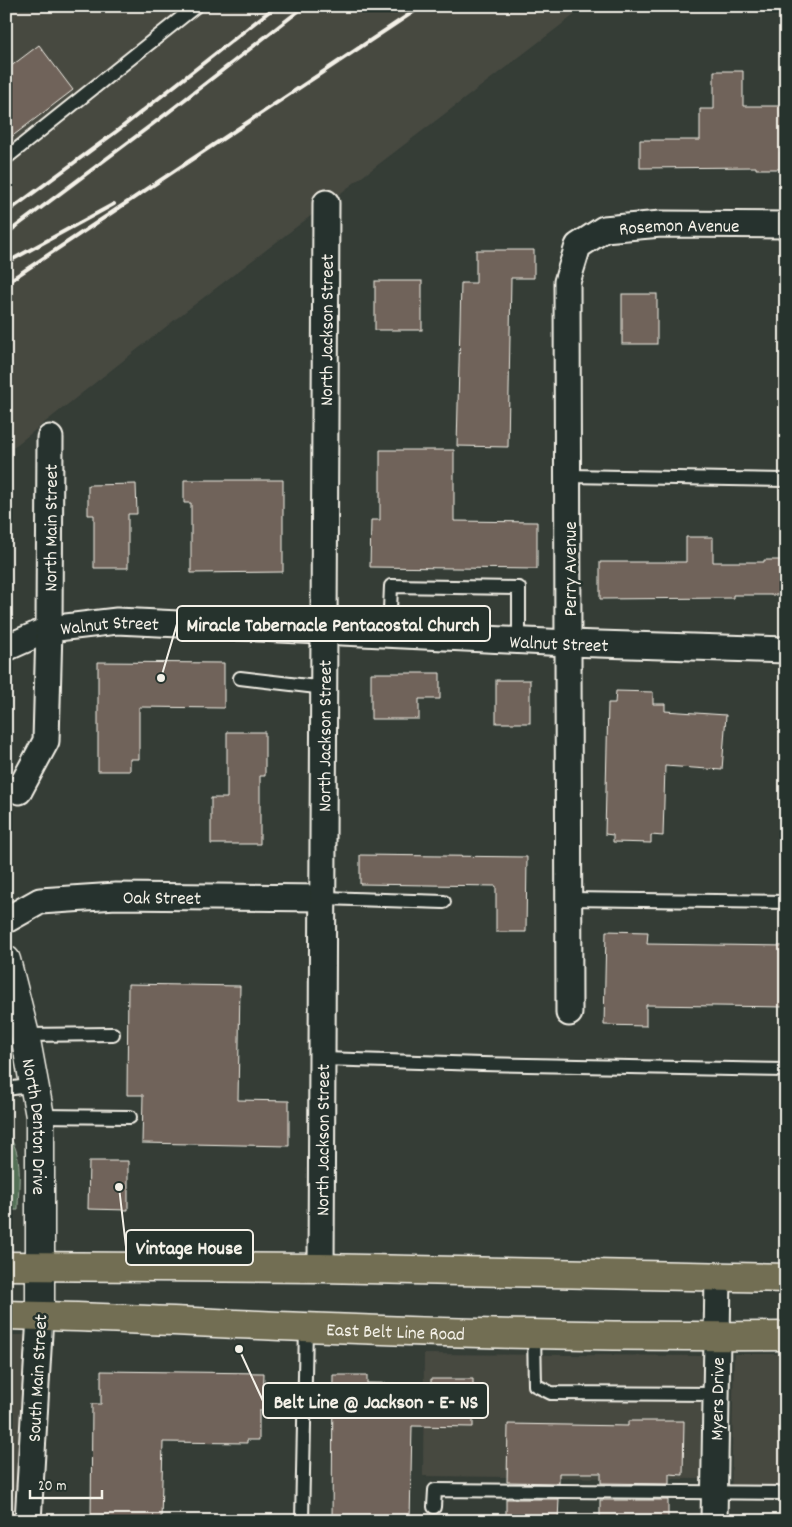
<svg xmlns="http://www.w3.org/2000/svg" width="792" height="1527" viewBox="0 0 792 1527" font-family="Dekko,sans-serif">
<style>
.built{fill:#474941}
.green{fill:#526f57;stroke:#a3b0a0}
.building{fill:#70645a;stroke:#f4f1e8}
.lines{fill:none;stroke-linecap:round;stroke-linejoin:round}
.service-casing{stroke:#f4f1e8;stroke-width:16}
.minor-casing{stroke:#f4f1e8;stroke-width:29}
.tertiary-casing{stroke:#f4f1e8;stroke-width:31}
.primary-casing{stroke:#f4f1e8;stroke-width:31}
.service{stroke:#26332d;stroke-width:12}
.minor{stroke:#26332d;stroke-width:25}
.tertiary{stroke:#26332d;stroke-width:28}
.primary{stroke:#726e52;stroke-width:28}
.rail{stroke:#f4f1e8;stroke-width:4}
.labels{text-anchor:middle;stroke-width:5;stroke-linejoin:round;paint-order:stroke}
.street-label{font-size:19px;fill:#f4f1e8;stroke:#26332d}
.leader{fill:none;stroke:#f4f1e8;stroke-width:2}
.callout-dot{fill:#f4f1e8;stroke:#26332d;stroke-width:2}
.callout{fill:#26332d;stroke:#f4f1e8;stroke-width:2}
.callout-label{font-size:20px;text-anchor:middle;font-weight:bold;fill:#f4f1e8}
</style>
<rect width="100%" height="100%" fill="#353d36"/>
<filter id="ink" filterUnits="userSpaceOnUse"><feTurbulence type="fractalNoise" baseFrequency=".02" numOctaves="2"/><feDisplacementMap in="SourceGraphic" scale="10" xChannelSelector="R" yChannelSelector="G"/><feConvolveMatrix kernelMatrix="1 2 1 2 8 2 1 2 1" color-interpolation-filters="sRGB"/></filter>
<g filter="url(#ink)">
<g class="built">
<polygon points="6,6 586,6 186,311 6,453"/>
<polygon points="6,1335 26,1335 18,1521 6,1521"/>
<polygon points="424,1354 702,1356 700,1479 423,1476"/>
<polygon points="734,1354 786,1354 786,1501 731,1500"/>
</g>
<path class="green" d="M 6,1133 C 25,1153 18,1185 18,1210 L 6,1210 Z"/>
<g class="building">
<polygon points="39,45 73,90 6,141 6,70"/>
<polygon points="714,71 743,71 743,106 786,106 786,152 780,152 780,169 756,169 756,167 640,168 640,140 700,140 700,109 714,109"/>
<polygon points="476,250 534,250 534,278 511,278 508,447 457,446 461,283 476,283"/>
<rect x="375" y="281" width="47" height="49"/>
<rect x="622" y="294" width="35" height="50"/>
<polygon points="380,450 454,450 454,521 537,522 537,569 370,567 371,520 380,520"/>
<polygon points="184,480 283,480 283,572 191,573 191,503 184,503"/>
<polygon points="136,484 137,514 128,514 128,568 94,568 94,515 88,515 88,485"/>
<polygon points="686,537 713,537 713,562 764,562 764,560 786,560 786,595 733,595 733,598 600,599 600,562 686,562"/>
<polygon points="98,662 224,663 224,708 139,707 139,759 130,759 130,771 98,771"/>
<polygon points="371,673 440,673 440,699 419,699 419,719 371,719"/>
<rect x="496" y="680" width="34" height="43"/>
<polygon points="616,691 653,692 653,704 665,704 665,711 726,715 722,770 665,766 663,836 651,835 651,843 613,842 613,835 605,834 608,703 615,703"/>
<polygon points="227,732 265,732 265,776 260,776 260,844 211,844 211,798 227,798"/>
<polygon points="360,855 527,857 526,932 496,932 496,886 360,884"/>
<polygon points="606,931 648,932 647,944 786,946 786,1007 646,1005 646,1026 604,1025"/>
<polygon points="128,984 240,986 238,1100 289,1101 289,1146 142,1143 143,1095 127,1095"/>
<polygon points="89,1161 128,1161 128,1210 88,1209"/>
<polygon points="101,1371 264,1373 263,1411 259,1411 259,1440 247,1440 247,1443 163,1442 161,1521 91,1521 92,1404 101,1404"/>
<polygon points="333,1375 367,1375 367,1383 431,1384 431,1379 473,1379 473,1427 412,1426 410,1521 332,1521"/>
<polygon points="628,1421 684,1421 683,1475 669,1474 669,1484 601,1483 601,1473 559,1473 559,1483 507,1482 508,1424 628,1426"/>
<polygon points="506,1499 559,1499 558,1521 506,1521"/>
<rect x="600" y="1500" width="68" height="21"/>
</g>
<g class="lines">
<g class="service-casing">
<g id="service">
<polyline points="6,158 196,6"/>
<polyline points="569,476 786,480"/>
<polyline points="389,634 391,586 519,588 519,641"/>
<polyline points="240,678 325,688"/>
<polyline points="324,898 444,902"/>
<polyline points="569,899 786,902"/>
<polyline points="25,1035 113,1034"/>
<polyline points="323,1059 482,1064 786,1070"/>
<polyline points="6,1089 36,1085"/>
<polyline points="40,1116 130,1117"/>
<polyline points="534,1333 535,1385 551,1393 716,1394"/>
<polyline points="434,1507 435,1490 786,1493"/>
<polyline points="302,1521 306,1327"/>
</g>
</g>
<g class="minor-casing">
<g id="minor">
<path id="s1" d="M 6,648 L 49,629 L 117,621 L 568,643 L 786,650"/>
<path id="s2" d="M 19,791 L 46,741 L 49,629 L 50,438"/>
<path id="s3" d="M 6,920 L 40,901 L 116,896 L 324,898"/>
<path id="s4" d="M 569,1013 L 567,282 L 578,246 L 604,229 L 661,224 L 786,225"/>
<path id="s5" d="M 321,1268 L 326,203"/>
<polyline points="28,1521 40,1316"/>
<path id="s6" d="M 714,1521 L 718,1277"/>
</g>
</g>
<g class="tertiary-casing">
<g id="tertiary">
<path id="s7" d="M 6,960 L 25,1035 L 40,1116 L 40,1316"/>
</g>
</g>
<g class="primary-casing">
<g id="primary">
<polyline points="6,1266 321,1268 786,1278"/>
<path id="s8" d="M 6,1315 C 106,1317 205,1323 304,1327 C 464,1334 625,1337 786,1336"/>
</g>
</g>
<use href="#service" class="service"/>
<use href="#minor" class="minor"/>
<use href="#tertiary" class="tertiary"/>
<use href="#primary" class="primary"/>
<g class="rail">
<polyline points="6,213 117,131 276,6"/>
<polyline points="6,234 166,114 305,6"/>
<polyline points="6,263 114,204"/>
<polyline points="6,283 422,6"/>
</g>
</g>
</g>
<g class="labels">
<g class="street-label">
<text dy="7" stroke="none"><textPath href="#s4" startOffset="875">Rosemon Avenue</textPath></text>
<text dy="7" stroke="none"><textPath href="#s5" startOffset="938">North Jackson Street</textPath></text>
<text dy="7" stroke="none"><textPath href="#s2" startOffset="270">North Main Street</textPath></text>
<text transform="translate(569 569) rotate(-90)" y="7">Perry Avenue</text>
<text dy="7" stroke="none"><textPath href="#s1" startOffset="108">Walnut Street</textPath></text>
<text dy="7" stroke="none"><textPath href="#s1" startOffset="558">Walnut Street</textPath></text>
<text dy="7" stroke="none"><textPath href="#s5" startOffset="532">North Jackson Street</textPath></text>
<text dy="7" stroke="none"><textPath href="#s3" startOffset="161">Oak Street</textPath></text>
<text dy="7" stroke="none"><textPath href="#s7" startOffset="170">North Denton Drive</textPath></text>
<text dy="7" stroke="none"><textPath href="#s5" startOffset="128">North Jackson Street</textPath></text>
<text dy="7" stroke="none"><textPath href="#s8" startOffset="390">East Belt Line Road</textPath></text>
<text transform="translate(36 1378) rotate(-87)" y="7">South Main Street</text>
<text dy="7" stroke="none"><textPath href="#s6" startOffset="122">Myers Drive</textPath></text>
</g>
</g>
<path class="leader" d="M161 678L177 624M119 1187L126 1247M239 1349L263 1401"/>
<g class="callout-dot">
<circle cx="161" cy="678" r="5"/>
<circle cx="119" cy="1187" r="5"/>
<circle cx="239" cy="1349" r="5"/>
</g>
<g class="callout">
<rect x="177" y="606" width="313" height="35" rx="5"/>
<rect x="126" y="1230" width="127" height="35" rx="5"/>
<rect x="263" y="1383" width="225" height="35" rx="5"/>
</g>
<g class="callout-label">
<text x="333" y="631">Miracle Tabernacle Pentacostal Church</text>
<text x="189" y="1254">Vintage House</text>
<text x="376" y="1408">Belt Line @ Jackson - E- NS</text>
</g>
<rect width="792" height="1527" fill="none" stroke="#26332d" stroke-width="25"/>
<rect x="12" y="12" width="767" height="1502" fill="none" stroke="#f4f1e8" stroke-width="2" filter="url(#ink)"/>
<path d="M30 1490v8h72v-8" fill="none" stroke="#f4f1e8" stroke-width="2.5"/>
<text x="38" y="1490" font-size="15" fill="#f4f1e8" stroke="#26332d" stroke-width="4" paint-order="stroke">20 m</text>
</svg>
